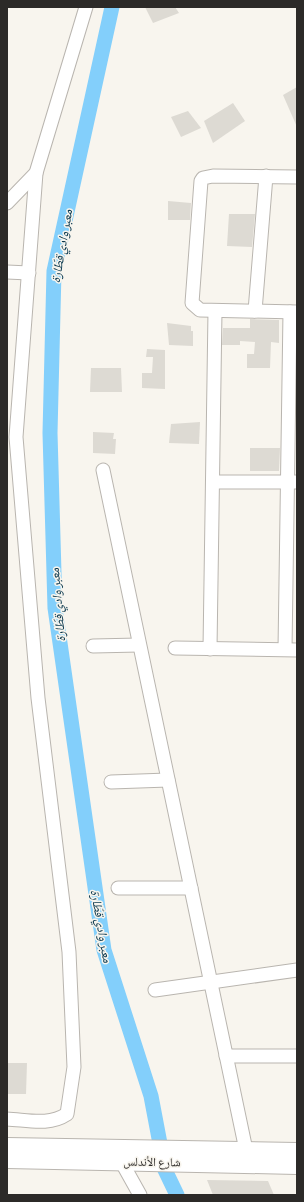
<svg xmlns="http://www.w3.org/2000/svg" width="304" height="1202" viewBox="0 0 304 1202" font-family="'Sofia Sans Condensed','Noto Naskh Arabic',sans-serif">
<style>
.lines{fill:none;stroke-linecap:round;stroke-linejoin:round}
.river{stroke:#83cffb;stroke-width:15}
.building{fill:#dddad3}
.minor-casing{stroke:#b9b5af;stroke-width:15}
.major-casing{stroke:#b9b5af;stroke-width:18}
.minor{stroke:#fff;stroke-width:13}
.major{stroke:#fff;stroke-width:16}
.labels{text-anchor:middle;stroke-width:3;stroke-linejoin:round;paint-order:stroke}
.street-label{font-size:12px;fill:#2c2a28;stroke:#f8f5ee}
.water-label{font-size:13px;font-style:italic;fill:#09374d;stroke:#f8f5ee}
</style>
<rect width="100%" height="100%" fill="#f8f5ee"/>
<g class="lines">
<polyline class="river" points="112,7 54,271 50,433 55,608 104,950 151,1096 165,1170 177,1195"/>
</g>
<g class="building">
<polygon points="145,7 175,7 179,13 153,23"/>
<polygon points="297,87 297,127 283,95"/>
<polygon points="233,103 245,121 213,143 204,121"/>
<polygon points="188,111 201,128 181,137 171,117"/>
<polygon points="168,201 191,203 190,220 168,220"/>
<polygon points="229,214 255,214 252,247 227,246"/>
<polygon points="250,319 279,320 279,343 271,342 270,368 247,368 247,354 254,354 255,342 240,341 240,345 222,345 223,328 250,328"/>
<polygon points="167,323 191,326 191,331 193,331 193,346 169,345"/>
<polygon points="147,349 165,350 165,389 142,388 142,373 152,373 153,357 146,357"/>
<polygon points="91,368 121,368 122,392 90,392"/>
<polygon points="200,422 199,444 169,443 171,424"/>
<polygon points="93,432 114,433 113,439 116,439 115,454 93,453"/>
<polygon points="250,448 280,448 279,471 250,471"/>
<polygon points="7,1063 27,1063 26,1094 7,1094"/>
<polygon points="207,1180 268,1181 274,1195 213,1195"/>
</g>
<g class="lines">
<g class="minor-casing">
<g id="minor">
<polyline points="297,177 213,176 203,178 201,181 192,303 200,310 297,312"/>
<polyline points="7,203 36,173 86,7"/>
<polyline points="7,272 29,273"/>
<polyline points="255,311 266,176"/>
<polyline points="103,470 246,1150"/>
<polyline points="213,482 297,482"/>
<polyline points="93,646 139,645"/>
<polyline points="175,648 297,650"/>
<polyline points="210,649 215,311"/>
<polyline points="285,649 290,312"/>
<polyline points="111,782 168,780"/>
<polyline points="118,888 191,888"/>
<polyline points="155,990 297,970"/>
<polyline points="226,1056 297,1056"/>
<path d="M 7,1119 C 28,1120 49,1126 67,1114 L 74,1067 L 69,952 L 38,698 L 16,437 L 36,173"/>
<polyline points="121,1161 140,1195"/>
</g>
</g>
<g class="major-casing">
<g id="major">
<polyline points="7,1146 297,1151"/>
<polyline points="7,1160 297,1166"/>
</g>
</g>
<use href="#minor" class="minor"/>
<use href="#major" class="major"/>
</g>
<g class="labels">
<g class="street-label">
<text transform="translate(152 1162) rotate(1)" y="4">شارع الأندلس</text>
</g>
<g class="water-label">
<text transform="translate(61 246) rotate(-80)" y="5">معبر وادي قطّارة</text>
<text transform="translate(57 605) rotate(-95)" y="5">معبر وادي قطّارة</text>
<text transform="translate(102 926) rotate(80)" y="5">معبر وادي قطّارة</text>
</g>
</g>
<rect width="304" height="1202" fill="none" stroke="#2c2a28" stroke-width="16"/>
</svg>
